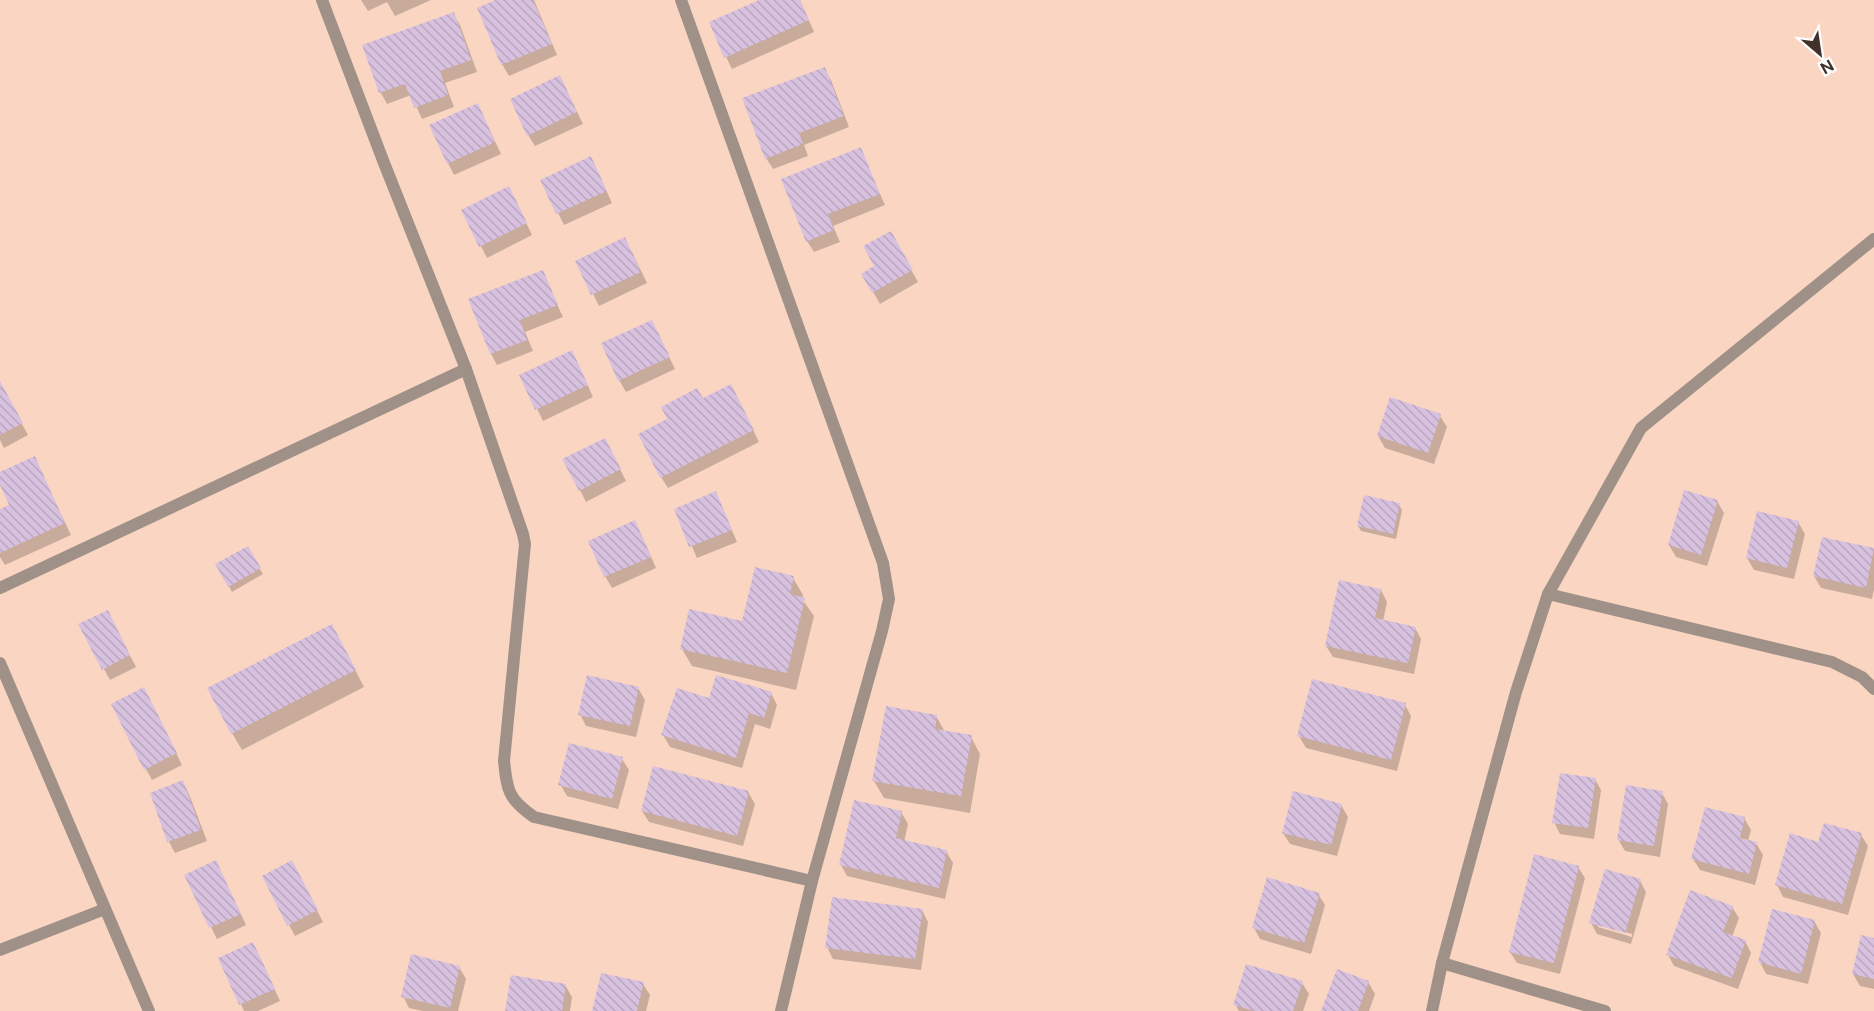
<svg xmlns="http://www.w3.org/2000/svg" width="1874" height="1011" viewBox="0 0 1874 1011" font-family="'Public Sans',sans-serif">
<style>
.shadow{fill:#0003;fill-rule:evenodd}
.building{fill:url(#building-back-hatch)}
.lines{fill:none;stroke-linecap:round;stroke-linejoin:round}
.street{stroke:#9f9188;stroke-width:12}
</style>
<defs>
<pattern id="building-back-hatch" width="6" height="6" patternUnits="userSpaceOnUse" patternTransform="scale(1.5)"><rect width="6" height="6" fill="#d8c1df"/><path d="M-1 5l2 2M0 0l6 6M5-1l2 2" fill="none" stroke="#baa6c0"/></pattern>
</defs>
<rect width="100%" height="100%" fill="#fad6c2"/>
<g class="shadow">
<polygon points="361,0 431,0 395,16 387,2 368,11"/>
<polygon points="499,0 534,0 557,55 509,76 502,64"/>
<polygon points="763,0 800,0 814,32 732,69 726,57"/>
<polygon points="453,14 460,25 477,72 445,83 454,107 422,119 411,95 387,104 381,93 364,46"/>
<polygon points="824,69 831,80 849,127 804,145 808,156 773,169 766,158"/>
<polygon points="560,77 583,124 535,146 528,135"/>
<polygon points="478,105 501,154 454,175 448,163"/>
<polygon points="860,149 885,205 833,226 840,242 814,252 807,241"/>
<polygon points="597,170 612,203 564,225 542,180"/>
<polygon points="515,199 532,235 487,258 463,211"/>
<polygon points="890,233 918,282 880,304 863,274 876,266"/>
<polygon points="631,250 647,283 599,306 577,261"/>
<polygon points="542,272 563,317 525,332 533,351 497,365 491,354"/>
<polygon points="658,334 675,369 626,392 619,380"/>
<polygon points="578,364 593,397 543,421 521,376"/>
<polygon points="0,384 28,435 4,448 0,440"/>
<polygon points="737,397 759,442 668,488 661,477 702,400"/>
<polygon points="1440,416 1447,427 1434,464 1385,448 1378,436"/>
<polygon points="611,451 626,481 586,502 580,490"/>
<polygon points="40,470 71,535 5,565 0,557 0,511 11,506 0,481 0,474"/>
<polygon points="716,493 737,542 697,558 676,510"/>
<polygon points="1717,501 1724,513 1707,566 1676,557 1669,545"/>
<polygon points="1399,505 1402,510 1396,539 1361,531 1358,526"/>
<polygon points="1798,522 1805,534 1794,579 1754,570 1747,558"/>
<polygon points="641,534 656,568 612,588 605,576"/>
<polygon points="247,548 263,574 232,592 217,565"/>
<polygon points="1874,550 1874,589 1872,599 1821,588 1814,576"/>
<polygon points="793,578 803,595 802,599 814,616 796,690 692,666 682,649 743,623"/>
<polygon points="1381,590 1387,602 1383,621 1415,628 1421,639 1414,674 1333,657 1326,646"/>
<polygon points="113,623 136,667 110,680 104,669"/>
<polygon points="341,643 364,687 242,750 232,733"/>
<polygon points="638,688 645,700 636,737 586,726 580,714"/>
<polygon points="771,693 777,705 770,729 755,724 742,768 670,747 663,735 710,700"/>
<polygon points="150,700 182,765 152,780 146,769"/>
<polygon points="1405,705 1411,716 1397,771 1306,748 1299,736"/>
<polygon points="936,716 945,732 971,737 980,754 970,813 884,798 874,781"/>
<polygon points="622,759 629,770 618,809 567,796 560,784"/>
<polygon points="1595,779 1601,790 1594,839 1560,834 1554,822"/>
<polygon points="183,782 189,794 207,841 175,853 169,842 152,794"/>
<polygon points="748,792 755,804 743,846 649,822 642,811"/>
<polygon points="1662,793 1668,804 1660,857 1625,851 1618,839"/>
<polygon points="1341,805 1348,817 1337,856 1290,844 1283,833"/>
<polygon points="901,812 908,824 904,842 946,851 953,863 945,899 847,876 841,865"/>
<polygon points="1744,818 1751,830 1748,841 1756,843 1763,855 1755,885 1700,870 1693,859"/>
<polygon points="1861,835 1868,846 1848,915 1783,897 1777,885 1819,843"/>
<polygon points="1578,867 1585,878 1560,974 1517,963 1510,952"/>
<polygon points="222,874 246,925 217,939 186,876"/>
<polygon points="298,874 323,922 295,936 289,925"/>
<path d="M 1640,881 L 1646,892 L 1631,944 L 1597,934 L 1591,923 ZM 1598,924 L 1632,934 L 1632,937 L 1598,927 Z"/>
<polygon points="1318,894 1325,905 1311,954 1260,939 1254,928"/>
<polygon points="1732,907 1739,918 1732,937 1745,941 1751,953 1738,989 1674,966 1668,955"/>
<polygon points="922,910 928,922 921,970 833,959 827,947"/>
<polygon points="1814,921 1821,933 1808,984 1766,974 1760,962"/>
<polygon points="1874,939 1874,989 1860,986 1853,974"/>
<polygon points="259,955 280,1001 258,1011 244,1011 220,959"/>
<polygon points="459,967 466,979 458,1011 423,1011 409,1008 403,996"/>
<polygon points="1368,982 1375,994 1369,1011 1323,1011"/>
<polygon points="1302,983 1309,994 1303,1011 1239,1011 1235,1004"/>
<polygon points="643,984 650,995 646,1011 593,1011"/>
<polygon points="565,985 572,997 570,1011 506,1011"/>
</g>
<g class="building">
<polygon points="495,0 533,0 552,44 501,65 477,8"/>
<polygon points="759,0 800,0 809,20 724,58 709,22"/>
<polygon points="454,12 471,60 440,71 448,95 414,108 405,84 379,93 362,45"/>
<polygon points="825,67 844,116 799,133 803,144 765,159 742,98"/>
<polygon points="560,75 577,112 527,136 510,99"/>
<polygon points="478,103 495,142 447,164 429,125"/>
<polygon points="861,147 880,194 828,214 834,230 806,242 781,179"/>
<polygon points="591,156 607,191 556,214 540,180"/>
<polygon points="509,186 527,223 479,247 461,210"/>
<polygon points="891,231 913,270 872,293 861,274 874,266 863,246"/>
<polygon points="625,237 641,272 591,295 575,261"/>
<polygon points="543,270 558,305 520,320 527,340 490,354 468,299"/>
<polygon points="652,320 670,357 618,381 601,343"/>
<polygon points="572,350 588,385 535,410 519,375"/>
<polygon points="0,381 23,423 0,435"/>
<polygon points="731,384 754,430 660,478 638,434 667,419 661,407 697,388 703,398"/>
<polygon points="1390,397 1441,414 1428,453 1377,436"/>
<polygon points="605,438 621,469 579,491 562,459"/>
<polygon points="35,456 65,523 0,553 0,509 9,505 0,485 0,472"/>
<polygon points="1684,490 1718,500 1701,555 1668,545"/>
<polygon points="716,491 732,530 689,547 674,509"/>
<polygon points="1364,495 1400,503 1393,534 1357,526"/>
<polygon points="1757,511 1799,521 1787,568 1746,558"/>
<polygon points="635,520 651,557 604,577 588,541"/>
<polygon points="1822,537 1874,548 1866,588 1813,576"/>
<polygon points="248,546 261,568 228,587 215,564"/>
<polygon points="755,567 794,576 790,594 805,598 787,673 680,649 689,609 742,621"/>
<polygon points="1339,580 1381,589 1375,618 1416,627 1408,663 1325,646"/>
<polygon points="108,610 130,655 102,670 78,624"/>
<polygon points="332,624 356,670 231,734 207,688"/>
<polygon points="587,675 639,687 630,726 578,715"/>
<polygon points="716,675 772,692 764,718 749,713 736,758 661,735 677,688 709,698"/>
<polygon points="1312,679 1406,703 1391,760 1297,736"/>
<polygon points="144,687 177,753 144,770 111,704"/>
<polygon points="886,706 937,715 935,729 972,735 961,796 872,781"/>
<polygon points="569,743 623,757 612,799 558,785"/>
<polygon points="653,766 749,791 737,836 641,811"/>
<polygon points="1560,773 1596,778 1588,828 1552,823"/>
<polygon points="183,780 201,830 167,842 150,793"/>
<polygon points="1626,785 1663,791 1654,846 1617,840"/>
<polygon points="1293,791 1342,804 1331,845 1282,833"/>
<polygon points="854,800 902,811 896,838 947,850 939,888 839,865"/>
<polygon points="1705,807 1745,817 1740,838 1757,842 1749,874 1691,859"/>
<polygon points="1824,823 1862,833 1842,904 1775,885 1790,833 1818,842"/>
<polygon points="1534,854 1579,866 1554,963 1509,952"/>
<polygon points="216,860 241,914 209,928 184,875"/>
<polygon points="292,860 318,910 287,926 262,876"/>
<polygon points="1605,869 1641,879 1625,933 1589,923"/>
<polygon points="1267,877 1320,893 1304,943 1252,928"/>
<polygon points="1690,890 1733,906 1723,932 1746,940 1732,978 1666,955"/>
<polygon points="832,897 923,909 915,959 825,948"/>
<polygon points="1772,909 1815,920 1801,974 1758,962"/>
<polygon points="1861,935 1874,938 1874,979 1852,974"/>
<polygon points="253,942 275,989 239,1005 218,958"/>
<polygon points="411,954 460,966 450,1008 401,997"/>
<polygon points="1246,964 1303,981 1293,1011 1254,1011 1233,1005"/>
<polygon points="1337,969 1369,981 1358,1011 1321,1011"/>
<polygon points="601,973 644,982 637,1011 592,1011"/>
<polygon points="511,975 566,984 562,1011 505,1011"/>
</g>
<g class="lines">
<g class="street">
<path d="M 322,0 L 384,163 L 466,369 L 523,534 L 525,544 L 504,761 C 507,790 508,799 534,817 L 812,881"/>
<polyline points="681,0 883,563 889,599 882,631 812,881 781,1011"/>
<polyline points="0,588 466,369"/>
<polyline points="1548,594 1832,662 1862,677 1874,689"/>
<polyline points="0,663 149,1011"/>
<polyline points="0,950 105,909"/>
<polyline points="1442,963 1605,1011"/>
<polyline points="1432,1011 1442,963 1516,692 1548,594 1641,428 1874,239"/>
</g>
</g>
<g transform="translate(1820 54) rotate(151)" stroke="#ffffff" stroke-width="4.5" paint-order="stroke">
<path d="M0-4.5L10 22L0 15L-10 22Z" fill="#40322a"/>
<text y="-9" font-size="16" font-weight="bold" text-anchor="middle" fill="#40322a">N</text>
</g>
</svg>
